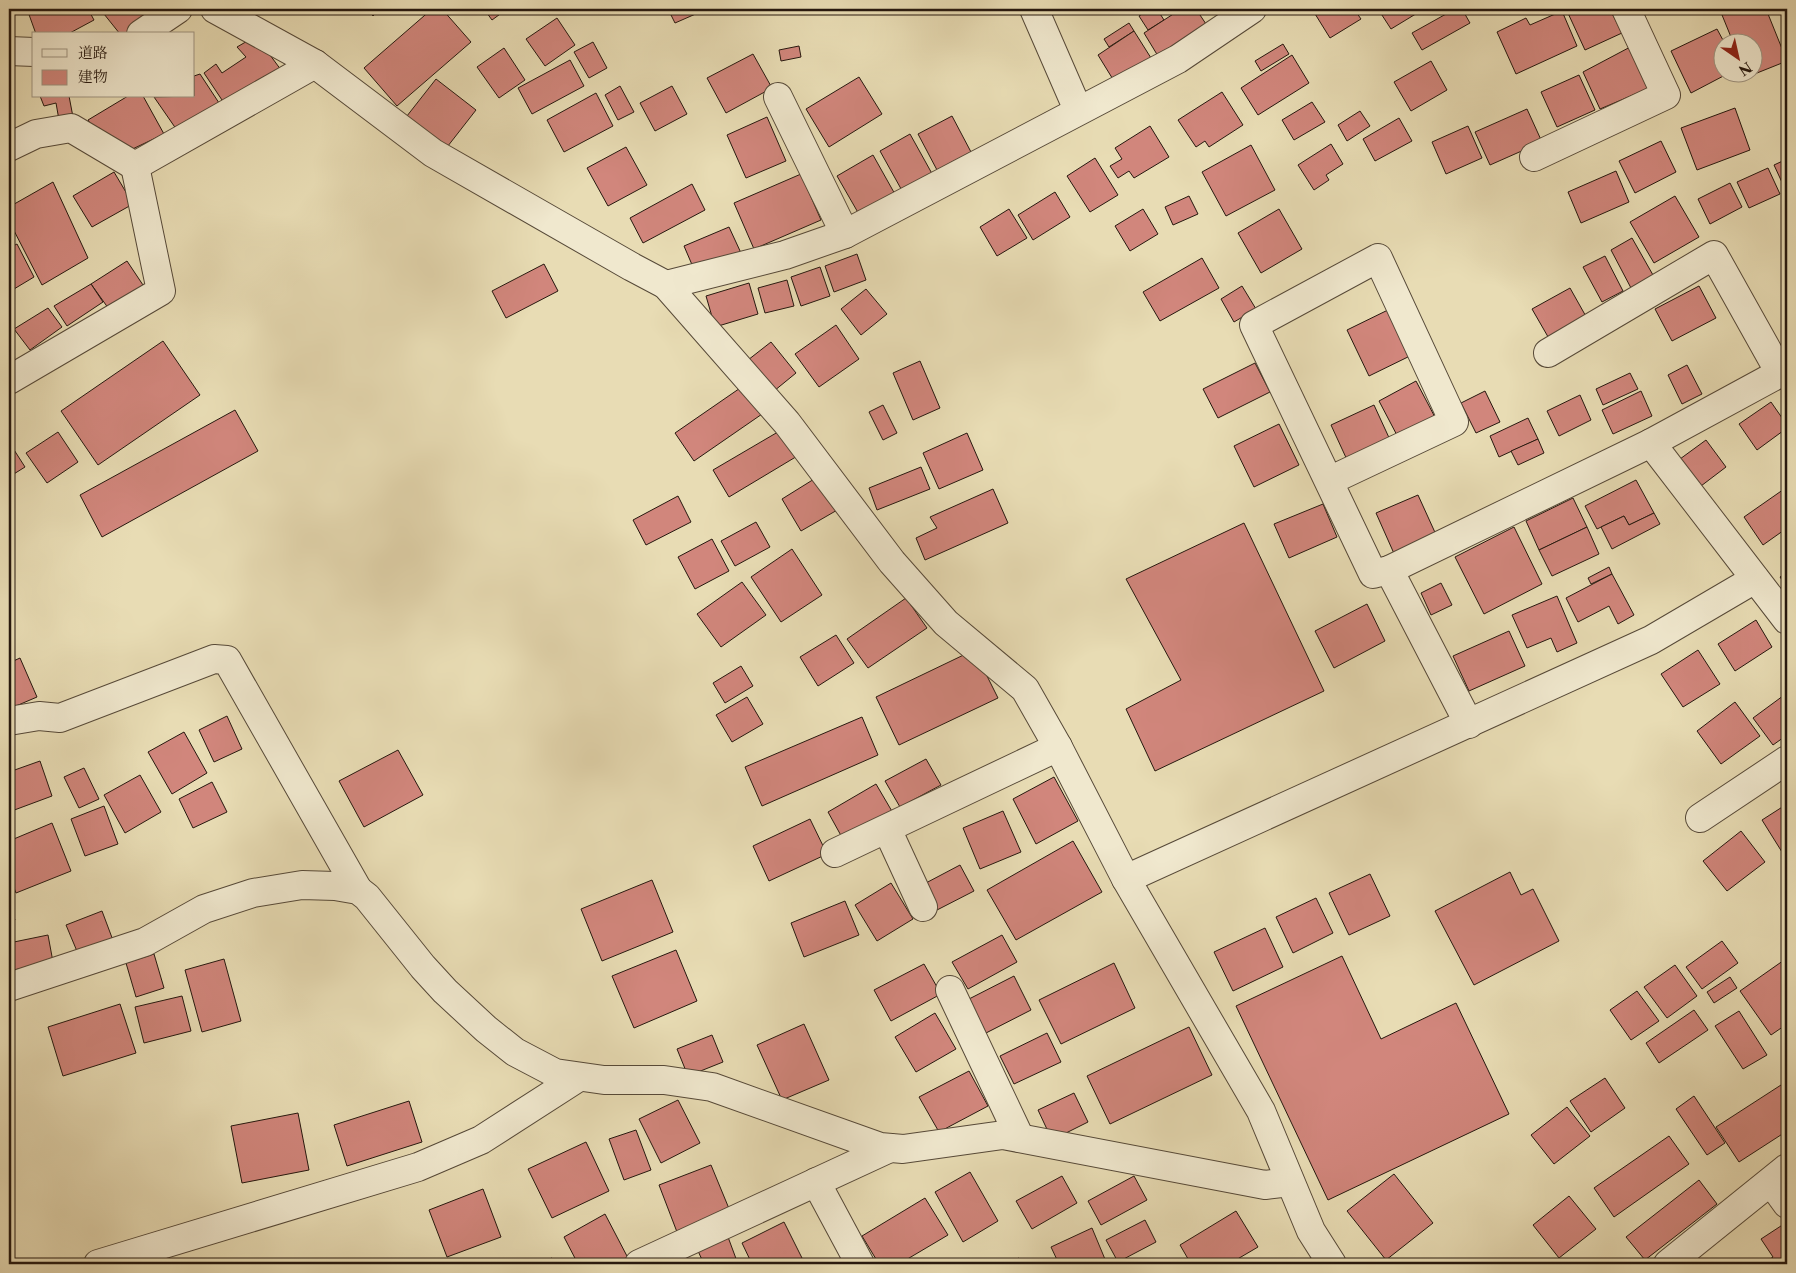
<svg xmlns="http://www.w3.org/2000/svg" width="1796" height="1273" viewBox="0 0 1796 1273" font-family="'Libre Caslon Text','Noto Serif JP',serif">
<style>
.building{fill:#d1867c;stroke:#26180f}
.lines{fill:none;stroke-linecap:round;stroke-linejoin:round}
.minor-casing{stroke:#564938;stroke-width:30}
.minor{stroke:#f0e8ce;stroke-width:28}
</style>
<rect width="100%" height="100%" fill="#e8dcb4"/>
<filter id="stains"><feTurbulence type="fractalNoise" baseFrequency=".004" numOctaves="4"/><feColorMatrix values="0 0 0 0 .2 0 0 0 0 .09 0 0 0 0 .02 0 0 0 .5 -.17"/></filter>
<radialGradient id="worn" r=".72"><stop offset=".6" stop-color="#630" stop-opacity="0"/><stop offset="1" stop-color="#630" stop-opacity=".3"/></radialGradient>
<g class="building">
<polygon points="27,9 88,9 94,20 68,34 36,34"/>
<polygon points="100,9 165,9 127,34 120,34"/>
<polygon points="367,9 380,9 373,16"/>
<polygon points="432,9 442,9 471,42 397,106 364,68"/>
<polygon points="484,9 507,9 492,20"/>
<polygon points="668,9 707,9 675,23"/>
<polygon points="1150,9 1157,9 1164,20 1148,30 1139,16"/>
<polygon points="1181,9 1196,9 1210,30 1161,61 1144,33"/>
<polygon points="1312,9 1354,9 1361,19 1330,38"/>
<polygon points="1378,9 1417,9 1419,12 1391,29"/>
<polygon points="1455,9 1462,9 1470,23 1422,50 1412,33"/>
<polygon points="1573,9 1610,9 1622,33 1585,50 1567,11"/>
<polygon points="1723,9 1766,9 1787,61 1747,77 1745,72 1754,72 1754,42 1733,42 1720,10"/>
<polygon points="1562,11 1577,46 1516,74 1497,32 1526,18 1530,25"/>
<polygon points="557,18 575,45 545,66 526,39"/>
<polygon points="1129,23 1134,31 1109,47 1104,39"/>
<polygon points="1717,29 1724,42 1724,72 1731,72 1691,93 1671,51"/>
<polygon points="1134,31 1151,58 1114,81 1098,55"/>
<polygon points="256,36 284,74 228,109 204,73 216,64 222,73 246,57 237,47"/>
<polygon points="593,42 607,68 589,78 574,52"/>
<polygon points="1283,44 1289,54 1261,71 1255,61"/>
<polygon points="1634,45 1652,87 1600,109 1583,72"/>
<polygon points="799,46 801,57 781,61 779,50"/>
<polygon points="504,48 525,80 499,98 477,67"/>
<polygon points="753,54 772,88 726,113 707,78"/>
<polygon points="1292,55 1309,83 1258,115 1241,88"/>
<polygon points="570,60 584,86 532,114 518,88"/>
<polygon points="1431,61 1447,90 1411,111 1394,82"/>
<polygon points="200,74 223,109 181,136 154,97 194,96 194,76"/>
<polygon points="1579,75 1595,110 1557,127 1541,92"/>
<polygon points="859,77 882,114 829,147 806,109"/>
<polygon points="436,79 476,110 444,151 403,121"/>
<polygon points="620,86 634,112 618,120 605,95"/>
<polygon points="672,86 687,114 655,131 640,103"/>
<polygon points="1222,92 1243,125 1209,147 1205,141 1196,147 1178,120"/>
<polygon points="596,93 613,126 564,152 547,120"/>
<polygon points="40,96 69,96 73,117 59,120 56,103 44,106"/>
<polygon points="128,96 143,96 164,134 120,155 100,128 95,131 88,120"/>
<polygon points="1312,102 1325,122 1294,140 1282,120"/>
<polygon points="1735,108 1750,150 1697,170 1681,128"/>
<polygon points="1527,109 1542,142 1490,165 1475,132"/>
<polygon points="1360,111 1370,126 1347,141 1338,125"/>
<polygon points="952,116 971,152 937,170 918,134"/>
<polygon points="767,117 786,161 746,178 727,135"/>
<polygon points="1399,118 1412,141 1375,161 1363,139"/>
<polygon points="1150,126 1169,157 1134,178 1129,171 1118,178 1110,166 1122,159 1115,148"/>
<polygon points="1468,126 1482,158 1446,174 1432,142"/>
<polygon points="910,134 935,179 905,196 880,151"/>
<polygon points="1661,141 1676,172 1635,193 1619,161"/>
<polygon points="1331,144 1343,164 1326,175 1329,180 1314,190 1298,165"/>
<polygon points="1251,145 1275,190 1226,216 1202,172"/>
<polygon points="626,147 647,185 608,206 587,168"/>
<polygon points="873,155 896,196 860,216 837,176"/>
<polygon points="1095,158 1118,195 1090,212 1067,176"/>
<polygon points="1787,159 1787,191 1786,191 1774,165"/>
<polygon points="1768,168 1780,194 1749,208 1737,182"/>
<polygon points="1616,171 1629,202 1581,223 1568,192"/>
<polygon points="114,172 133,204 92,227 73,196"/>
<polygon points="801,174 821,220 754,249 734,203"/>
<polygon points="53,182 88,258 42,285 9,221 9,207"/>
<polygon points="1730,183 1742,207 1710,224 1698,199"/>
<polygon points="692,184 705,210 643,243 630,218"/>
<polygon points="1055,192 1070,217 1033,240 1018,215"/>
<polygon points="1189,196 1198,214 1173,225 1165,207"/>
<polygon points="1675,196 1699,237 1654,263 1630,222"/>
<polygon points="1009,209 1027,238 997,256 980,227"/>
<polygon points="1143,209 1158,234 1130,251 1115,226"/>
<polygon points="1279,209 1302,249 1261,273 1238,233"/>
<polygon points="729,227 741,253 696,274 684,246"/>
<polygon points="1632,238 1653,275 1631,288 1611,250"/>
<polygon points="17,244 34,277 9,292 9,248"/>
<polygon points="857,254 866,280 834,292 825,266"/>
<polygon points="1605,256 1623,291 1602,302 1583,267"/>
<polygon points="1202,258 1219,288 1160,321 1143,292"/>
<polygon points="127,261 147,291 111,312 91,284"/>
<polygon points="544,264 558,291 506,318 492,291"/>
<polygon points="820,267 830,296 801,306 791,277"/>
<polygon points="787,280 794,306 765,313 758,288"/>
<polygon points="749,283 758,314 715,327 706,296"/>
<polygon points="91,284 103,302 67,326 54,306"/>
<polygon points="1242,286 1256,309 1234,322 1221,299"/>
<polygon points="1699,286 1716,318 1672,341 1655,309"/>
<polygon points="1570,288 1588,320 1551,342 1532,309"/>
<polygon points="866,289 887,314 861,335 841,309"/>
<polygon points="48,308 62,327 30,350 14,329"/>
<polygon points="1392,308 1414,354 1369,376 1347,330"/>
<polygon points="836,325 859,359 819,387 795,354"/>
<polygon points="163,341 200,395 98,465 61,411"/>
<polygon points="771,342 796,373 774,391 748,360"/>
<polygon points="920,361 940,408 913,420 893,373"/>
<polygon points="1255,363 1270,392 1218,418 1203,389"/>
<polygon points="1687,365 1702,394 1682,404 1668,375"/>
<polygon points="1630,373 1638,389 1603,405 1596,389"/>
<polygon points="1416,381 1437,421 1400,441 1379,401"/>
<polygon points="746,384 765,412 694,461 675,433"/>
<polygon points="1485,391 1500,422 1476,433 1461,403"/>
<polygon points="1641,391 1652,416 1613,434 1602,410"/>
<polygon points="1580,395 1591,420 1559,436 1547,411"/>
<polygon points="1771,402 1787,425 1787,428 1757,450 1739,424"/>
<polygon points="883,405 897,433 883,440 869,412"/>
<polygon points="1374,405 1391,442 1348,462 1331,425"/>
<polygon points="235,410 258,451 102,537 80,495"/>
<polygon points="1528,418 1538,439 1499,457 1490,436"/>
<polygon points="1279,424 1299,465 1254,487 1234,446"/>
<polygon points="783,429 799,455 729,497 713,470"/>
<polygon points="58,432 78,462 47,483 26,453"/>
<polygon points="967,433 983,470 939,489 923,453"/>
<polygon points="1538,439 1544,453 1518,465 1511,451"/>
<polygon points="1706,440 1726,467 1701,486 1680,459"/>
<polygon points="9,442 25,467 9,477"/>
<polygon points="921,467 930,489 877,510 869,488"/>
<polygon points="819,476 839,509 801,531 782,499"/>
<polygon points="1636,480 1654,513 1629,525 1624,516 1597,529 1585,506"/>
<polygon points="1787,487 1787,528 1763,545 1744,517"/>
<polygon points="993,489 1008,523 925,560 916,538 937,528 930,517"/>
<polygon points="1418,495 1438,539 1396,558 1376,513"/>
<polygon points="678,496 691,522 646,545 633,520"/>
<polygon points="1573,498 1587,527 1539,550 1526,521"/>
<polygon points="1323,504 1337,537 1289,558 1274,524"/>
<polygon points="1654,513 1660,524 1612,549 1601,527 1624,516 1629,525"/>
<polygon points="756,522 770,547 735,566 721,541"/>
<polygon points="1244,523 1324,691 1155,771 1126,709 1181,680 1126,579"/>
<polygon points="1514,527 1542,584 1484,614 1455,557"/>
<polygon points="1587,527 1599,554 1552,576 1539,550"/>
<polygon points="712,539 729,571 695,589 678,557"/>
<polygon points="792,549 822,595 781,622 751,577"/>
<polygon points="1609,567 1612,574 1591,584 1588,578"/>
<polygon points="1787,572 1787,587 1780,577"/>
<polygon points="1612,574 1634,615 1618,624 1609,606 1578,622 1566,598"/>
<polygon points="742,582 766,615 721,647 697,614"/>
<polygon points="1441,583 1452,605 1431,615 1421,593"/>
<polygon points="1557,596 1577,643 1557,652 1551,638 1527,648 1512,615"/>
<polygon points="906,598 927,628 868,668 847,639"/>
<polygon points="1367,604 1385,641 1334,668 1315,631"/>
<polygon points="1756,620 1772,647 1735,671 1718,644"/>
<polygon points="1509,631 1525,666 1469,691 1453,656"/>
<polygon points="836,635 854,663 818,686 800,657"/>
<polygon points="974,650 998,698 899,745 876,697"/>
<polygon points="1698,650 1720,684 1683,707 1661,674"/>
<polygon points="20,658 37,697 9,709 9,663"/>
<polygon points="741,666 753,686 725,703 713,683"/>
<polygon points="1787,693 1787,735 1773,745 1753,718"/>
<polygon points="747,697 763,724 732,742 716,715"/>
<polygon points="1735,702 1760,736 1721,764 1697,731"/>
<polygon points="227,716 242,749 214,762 199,730"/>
<polygon points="862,717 878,755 762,806 745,767"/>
<polygon points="184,732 207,773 172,794 148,752"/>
<polygon points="398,750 423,795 364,827 339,781"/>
<polygon points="926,759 941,785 900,807 885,781"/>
<polygon points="40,761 52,796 9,812 9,772"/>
<polygon points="84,768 99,799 79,808 64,777"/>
<polygon points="140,775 161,812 125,833 104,795"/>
<polygon points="1054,777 1078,821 1036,844 1013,799"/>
<polygon points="212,782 227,812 193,828 179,799"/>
<polygon points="876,784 893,813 844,841 828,812"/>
<polygon points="1787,804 1787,848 1782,852 1762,820"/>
<polygon points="104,806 118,844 85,856 71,819"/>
<polygon points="1003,811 1021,852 980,869 963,828"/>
<polygon points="810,819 827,854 769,881 753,846"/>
<polygon points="52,823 71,871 16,893 9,875 9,841"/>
<polygon points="1741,831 1765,862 1727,891 1703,861"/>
<polygon points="1073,841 1102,892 1016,940 987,890"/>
<polygon points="960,865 974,891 937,910 924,884"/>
<polygon points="1510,872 1521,895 1533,889 1559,941 1474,985 1435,911"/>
<polygon points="1370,874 1390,916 1349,935 1329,893"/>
<polygon points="652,880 673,932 602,961 581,909"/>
<polygon points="891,883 913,919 877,941 855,905"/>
<polygon points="1316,898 1333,933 1293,953 1276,917"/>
<polygon points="845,901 859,935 804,957 791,923"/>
<polygon points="9,904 15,920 9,922"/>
<polygon points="102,911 114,943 79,956 66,925"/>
<polygon points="1265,928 1283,967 1233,991 1214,952"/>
<polygon points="48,935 53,962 9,971 9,943"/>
<polygon points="1002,935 1017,962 968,989 952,962"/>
<polygon points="1722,941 1738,963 1702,989 1686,967"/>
<polygon points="676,950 697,1001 634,1028 612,976"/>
<polygon points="154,954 164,988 136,997 126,963"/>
<polygon points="1342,956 1381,1039 1456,1003 1509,1114 1328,1200 1236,1006"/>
<polygon points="1787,958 1787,1024 1771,1035 1740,991"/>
<polygon points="224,959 241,1021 202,1032 185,970"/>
<polygon points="1114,963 1135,1008 1061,1044 1039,1000"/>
<polygon points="924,964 941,994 891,1021 874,990"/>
<polygon points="1675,965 1697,996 1667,1018 1644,987"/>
<polygon points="1014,976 1031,1010 986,1033 969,999"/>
<polygon points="1730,977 1737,988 1714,1003 1707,992"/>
<polygon points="1637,991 1659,1021 1631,1040 1610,1010"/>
<polygon points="182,996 191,1031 144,1043 135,1007"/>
<polygon points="120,1004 136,1053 63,1076 48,1027"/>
<polygon points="1694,1010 1708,1030 1659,1063 1646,1043"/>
<polygon points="1739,1011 1767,1055 1743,1069 1715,1026"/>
<polygon points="935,1013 956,1049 916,1072 895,1037"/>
<polygon points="804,1024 829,1080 782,1100 757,1045"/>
<polygon points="1189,1027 1212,1075 1110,1124 1087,1076"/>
<polygon points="1047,1033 1061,1062 1014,1084 1000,1056"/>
<polygon points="712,1035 723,1062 688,1076 677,1049"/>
<polygon points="969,1071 988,1106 939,1132 919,1097"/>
<polygon points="1605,1078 1625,1108 1591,1132 1570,1101"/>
<polygon points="1781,1085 1787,1096 1787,1131 1739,1162 1716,1127"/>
<polygon points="1074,1093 1088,1122 1052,1140 1038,1110"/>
<polygon points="1694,1096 1725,1143 1707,1155 1676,1109"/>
<polygon points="678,1100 700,1143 661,1163 639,1119"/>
<polygon points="409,1101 422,1142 347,1166 334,1125"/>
<polygon points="1567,1107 1590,1136 1554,1164 1531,1135"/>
<polygon points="298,1113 309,1170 242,1183 231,1126"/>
<polygon points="636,1130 651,1170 624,1180 609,1139"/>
<polygon points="1669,1136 1689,1164 1614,1217 1594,1188"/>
<polygon points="586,1142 609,1191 552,1218 528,1169"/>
<polygon points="711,1165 730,1211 677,1232 659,1185"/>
<polygon points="970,1172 998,1221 963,1242 935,1192"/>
<polygon points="1394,1174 1433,1223 1386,1260 1347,1211"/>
<polygon points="1062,1176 1077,1203 1032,1229 1016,1201"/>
<polygon points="1134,1176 1147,1200 1101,1225 1088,1201"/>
<polygon points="1699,1180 1717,1204 1645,1260 1626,1237"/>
<polygon points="483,1189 501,1237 447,1257 429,1210"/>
<polygon points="1569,1196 1596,1229 1559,1258 1533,1225"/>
<polygon points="925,1198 948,1235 899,1264 879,1264 862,1236"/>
<polygon points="1236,1211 1258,1247 1229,1264 1191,1264 1180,1245"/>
<polygon points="605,1214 628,1258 616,1264 578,1264 564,1237"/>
<polygon points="1145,1220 1156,1242 1118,1262 1106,1240"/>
<polygon points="784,1222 803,1260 794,1264 752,1264 742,1243"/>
<polygon points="1787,1222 1787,1264 1763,1264 1773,1257 1761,1239"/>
<polygon points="1092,1228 1107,1264 1059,1264 1051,1247"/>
<polygon points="728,1237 738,1264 704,1264 698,1251"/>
<polygon points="552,1258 554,1264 536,1264"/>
<polygon points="1019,1258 1022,1264 1005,1264"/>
</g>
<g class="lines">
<g class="minor-casing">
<g id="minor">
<polyline points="215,9 315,64 433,153 632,267 666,285 787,423 892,562 946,623 1025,689 1058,747 1126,879 1261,1111 1311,1231 1332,1264"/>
<polyline points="1034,9 1078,110"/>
<polyline points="141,34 178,9"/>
<polyline points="9,51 34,52"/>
<polyline points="778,97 845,234"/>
<polyline points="9,147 36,134 71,128 135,166"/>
<polyline points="1534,157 1666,95 1626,9"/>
<polyline points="666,285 785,255 845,234 1178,59 1252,9"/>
<polyline points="1548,353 1714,255 1780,373"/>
<polyline points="9,380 161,291 135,166 315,64"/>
<polyline points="1651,443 1780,373 1787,373"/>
<polyline points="1329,481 1454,422 1378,258 1254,325 1373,574 1389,570 1469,724"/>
<polyline points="1389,570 1651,443 1787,620"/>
<polyline points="9,721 39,716 60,718 214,659 227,660 358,890"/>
<polyline points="1700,818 1787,760"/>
<polyline points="887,829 923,907"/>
<polyline points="835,853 1058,747"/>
<polyline points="1126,879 1651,640 1755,579"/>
<polyline points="9,987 145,942 204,909 253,893 302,885 335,886 358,890 367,897 423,967 445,991 486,1029 515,1052 555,1073 604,1080 664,1080 712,1087 880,1147 903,1149 1003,1135 1265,1185 1290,1182"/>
<polyline points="950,990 1020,1138"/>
<polyline points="816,1182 860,1264"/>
<polyline points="1771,1182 1787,1204"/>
<polyline points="98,1264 418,1167 481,1140 579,1077"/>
<polyline points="639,1264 890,1148"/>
<polyline points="1668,1264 1787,1168"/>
</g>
</g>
<use href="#minor" class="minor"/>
</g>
<rect width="1796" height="1273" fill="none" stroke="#e8dcb4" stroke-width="30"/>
<rect x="10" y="10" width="1776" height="1253" fill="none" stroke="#26180f" stroke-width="2.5"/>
<rect x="15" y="15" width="1766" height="1243" fill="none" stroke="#26180f"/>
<rect x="32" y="32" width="162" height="65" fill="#f0e8ce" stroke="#9f9582"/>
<rect x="42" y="49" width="25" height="8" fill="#f0e8ce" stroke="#9f9582"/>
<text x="78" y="58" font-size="15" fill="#26180f">道路</text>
<rect x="42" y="70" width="25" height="15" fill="#d1867c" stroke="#9f9582"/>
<text x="78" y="82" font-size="15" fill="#26180f">建物</text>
<g transform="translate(1738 58) rotate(146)"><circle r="24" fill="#f0e8ce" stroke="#9f9582"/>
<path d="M0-4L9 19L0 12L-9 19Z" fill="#8f2418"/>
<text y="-8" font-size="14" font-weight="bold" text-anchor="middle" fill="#26180f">N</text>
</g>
<rect width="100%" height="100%" filter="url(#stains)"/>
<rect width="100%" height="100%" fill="url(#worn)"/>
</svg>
